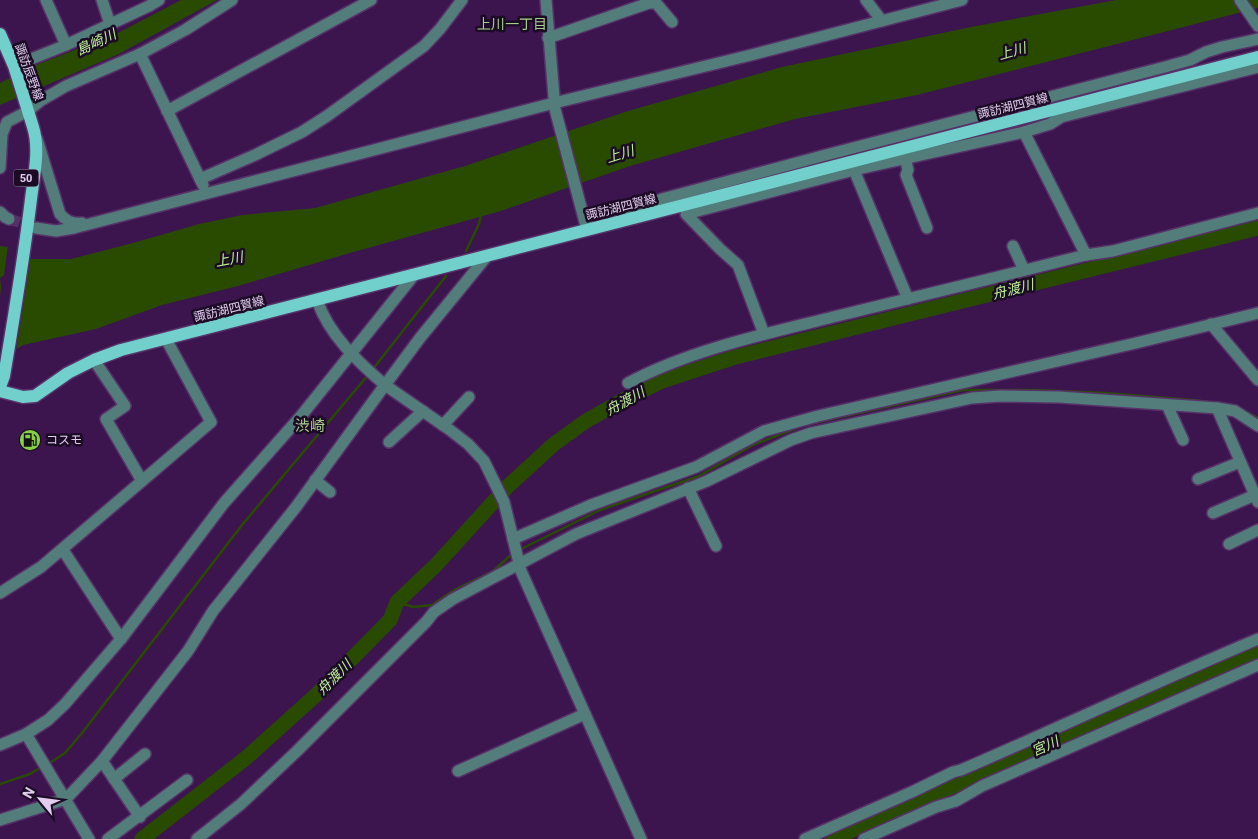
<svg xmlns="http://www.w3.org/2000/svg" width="1258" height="839" viewBox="0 0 1258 839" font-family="Roboto,'Noto Sans JP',sans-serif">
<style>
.water{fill:#284b00}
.pier{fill:#3c154f}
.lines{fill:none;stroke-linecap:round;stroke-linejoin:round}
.stream{stroke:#284b00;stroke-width:2.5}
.river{stroke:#284b00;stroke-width:15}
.minor-tunnel{stroke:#553167;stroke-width:11;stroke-dasharray:11 5.5;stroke-linecap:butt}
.minor-casing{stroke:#573269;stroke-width:14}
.major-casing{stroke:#573269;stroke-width:15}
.minor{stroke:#527d7b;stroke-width:11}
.major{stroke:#71cfcc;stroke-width:12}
.labels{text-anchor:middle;stroke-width:5;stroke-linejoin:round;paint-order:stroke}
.shield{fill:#1b0b24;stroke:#a693b2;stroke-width:1}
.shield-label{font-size:11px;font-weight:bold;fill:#e2cdef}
.street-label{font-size:12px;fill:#e2cdef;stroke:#1b0b24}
.poi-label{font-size:12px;fill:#e2cdef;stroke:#1b0b24;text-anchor:start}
.neighbourhood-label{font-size:14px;fill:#a8cf8c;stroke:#1b0b24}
.water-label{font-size:14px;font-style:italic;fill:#bcf393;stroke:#1b0b24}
.quarter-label{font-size:15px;fill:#a8cf8c;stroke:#1b0b24}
</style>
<rect width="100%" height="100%" fill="#3c154f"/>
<g class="water">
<polygon points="181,0 217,0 119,54 0,105 0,83 31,67 116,34"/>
<polygon points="1116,0 1258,0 1258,8 917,95 795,119 630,166 501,211 350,253 238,286 162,305 96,329 23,345 0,359 0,246 8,247 29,259 71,259 133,243 199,224 242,215 315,208 465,166 628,111 782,67 971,27"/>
</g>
<polygon class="pier" points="8,245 31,256 16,352 0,361 0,297 1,287 0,278 4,275"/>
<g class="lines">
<g class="stream">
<polyline points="466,251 479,224 481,215"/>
<polyline points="373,369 446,276"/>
<polyline points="1240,408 1258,418"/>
<polyline points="805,425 963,390 1036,390 1105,393 1193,400 1232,405"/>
<polyline points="519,550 600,510 699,476 753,445 797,428"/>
<polyline points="397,602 413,607 432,605 454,590 493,571 512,554"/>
<polyline points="48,764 65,753 82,733 242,525 368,375"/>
<polyline points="0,784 30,774 43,766"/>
</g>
<g class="river">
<polyline points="142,839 246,758 316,695 390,620 397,602 436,565 507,487 554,444 586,421 625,399 662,381 732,358 1258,228"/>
<polyline points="832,839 1258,653"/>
</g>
<polyline class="minor-tunnel" points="9,219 34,227"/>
<g class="minor-casing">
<g id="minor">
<polyline points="46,0 66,45"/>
<polyline points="102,0 110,24"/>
<polyline points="546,0 555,109 587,230"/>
<polyline points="866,0 882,21"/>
<polyline points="1240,0 1258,26"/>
<polyline points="548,38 649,3 656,3 672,22"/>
<polyline points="140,54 203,185"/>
<polyline points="14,66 66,45 149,6 159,0"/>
<polyline points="167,111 371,0"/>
<polyline points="1024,132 1086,255"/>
<path d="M 37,139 L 60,214 C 66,221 72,224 82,223"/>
<polyline points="905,158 908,170 906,175 927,228"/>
<polyline points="0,168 2,134 7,122 28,111 40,101 66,86 140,54 185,30 232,0"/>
<polyline points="854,170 908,299"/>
<polyline points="200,179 255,155 302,132 327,116 424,46 440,29 462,0"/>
<polyline points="0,212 5,217 9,219"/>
<polyline points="626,219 651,203 662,199 822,156 1165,67 1190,60 1206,52 1222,47 1258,39"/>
<polyline points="36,228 56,231 74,228 554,103 751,55 962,0"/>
<polyline points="1013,246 1024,270"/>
<polyline points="487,256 420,338 385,385 450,430 468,444 484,461 504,502 521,571 641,839"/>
<polyline points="1211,324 1258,380"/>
<polyline points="764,334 738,265 720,249 686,214 854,170 1024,132 1050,124 1061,117 1258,67"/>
<polyline points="94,360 125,406 106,419 142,481 211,422 166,339"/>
<path d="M 628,383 C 690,350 765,334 833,317 C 917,297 1002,276 1086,255 L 1113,251 L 1258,213"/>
<polyline points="1167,405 1183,440"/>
<polyline points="1217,408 1258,502"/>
<polyline points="443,425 469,397"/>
<polyline points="389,442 423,411"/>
<polyline points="1198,479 1240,462"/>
<polyline points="315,480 330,492"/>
<polyline points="688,488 716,546"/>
<polyline points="1213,513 1255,495"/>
<polyline points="513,539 591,505 696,467 764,431 818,416 1136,343 1258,313"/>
<polyline points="1229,544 1258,530"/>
<polyline points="63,550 121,639"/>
<polyline points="0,593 41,567 142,481"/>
<polyline points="26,734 89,839"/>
<polyline points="0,745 26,734 48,720 65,704 121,639 224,503 301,416 414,275"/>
<polyline points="102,761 140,817"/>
<polyline points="458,771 585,714"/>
<polyline points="114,779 145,754"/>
<path d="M 0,820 L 66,799 L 102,761 L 188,651 L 213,611 L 296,507 L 385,385 C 358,362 329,335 317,300"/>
<polyline points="108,839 187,780"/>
<polyline points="197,839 241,804 297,751 426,622 434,612 453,599 576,534 707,481 791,440 811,433 972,398 1000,396 1059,397 1217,408 1235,411 1258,426"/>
<path d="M 805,839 L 914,791 L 953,772 L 961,770 C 1061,727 1158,681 1258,639"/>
<polyline points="864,839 936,807 956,801 982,786 1258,665"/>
</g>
</g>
<g class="major-casing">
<g id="major">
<path d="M 0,34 L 14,66 L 33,127 C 40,149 34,175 31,199 C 24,258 14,317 4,376 L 0,387"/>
<polyline points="0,391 23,397 35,396 68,373 94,360 121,350 1258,57"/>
</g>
</g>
<use href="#minor" class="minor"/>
<use href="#major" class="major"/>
</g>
<defs>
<g id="fuel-disc" transform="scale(1.125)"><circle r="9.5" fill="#88cf49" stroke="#1b0b24"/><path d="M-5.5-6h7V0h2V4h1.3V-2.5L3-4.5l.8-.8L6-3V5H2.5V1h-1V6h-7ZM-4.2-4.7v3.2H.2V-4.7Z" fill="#111"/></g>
</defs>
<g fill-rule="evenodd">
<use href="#fuel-disc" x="30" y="440"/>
</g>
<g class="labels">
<rect class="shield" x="13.5" y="169.5" width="25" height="17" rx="4"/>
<g class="shield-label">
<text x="26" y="182">50</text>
</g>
<g class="street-label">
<text transform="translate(29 72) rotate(70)" y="4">諏訪辰野線</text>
<text transform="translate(1013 106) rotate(-14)" y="4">諏訪湖四賀線</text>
<text transform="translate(621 207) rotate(-14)" y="4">諏訪湖四賀線</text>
<text transform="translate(229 309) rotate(-14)" y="4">諏訪湖四賀線</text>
</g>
<g class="poi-label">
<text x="46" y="444">コスモ</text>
</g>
<g class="neighbourhood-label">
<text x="512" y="29">上川一丁目</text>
</g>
<g class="water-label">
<text transform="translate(96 42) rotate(-25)" y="5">島崎川</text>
<text transform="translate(1012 51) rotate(-16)" y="5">上川</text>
<text transform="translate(620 154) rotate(-17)" y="5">上川</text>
<text transform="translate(229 259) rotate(-11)" y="5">上川</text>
<text transform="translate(1013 289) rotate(-14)" y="5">舟渡川</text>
<text transform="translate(625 401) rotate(-29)" y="5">舟渡川</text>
<text transform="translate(334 677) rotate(-45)" y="5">舟渡川</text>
<text transform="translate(1045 746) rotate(-24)" y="5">宮川</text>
</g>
<g class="quarter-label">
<text x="310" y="431">渋崎</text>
</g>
</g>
<g transform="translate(40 799) rotate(299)" stroke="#1b0b24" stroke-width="4" paint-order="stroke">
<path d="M0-4L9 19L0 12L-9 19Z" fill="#e2cdef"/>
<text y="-8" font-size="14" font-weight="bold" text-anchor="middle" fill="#e2cdef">N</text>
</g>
</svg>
